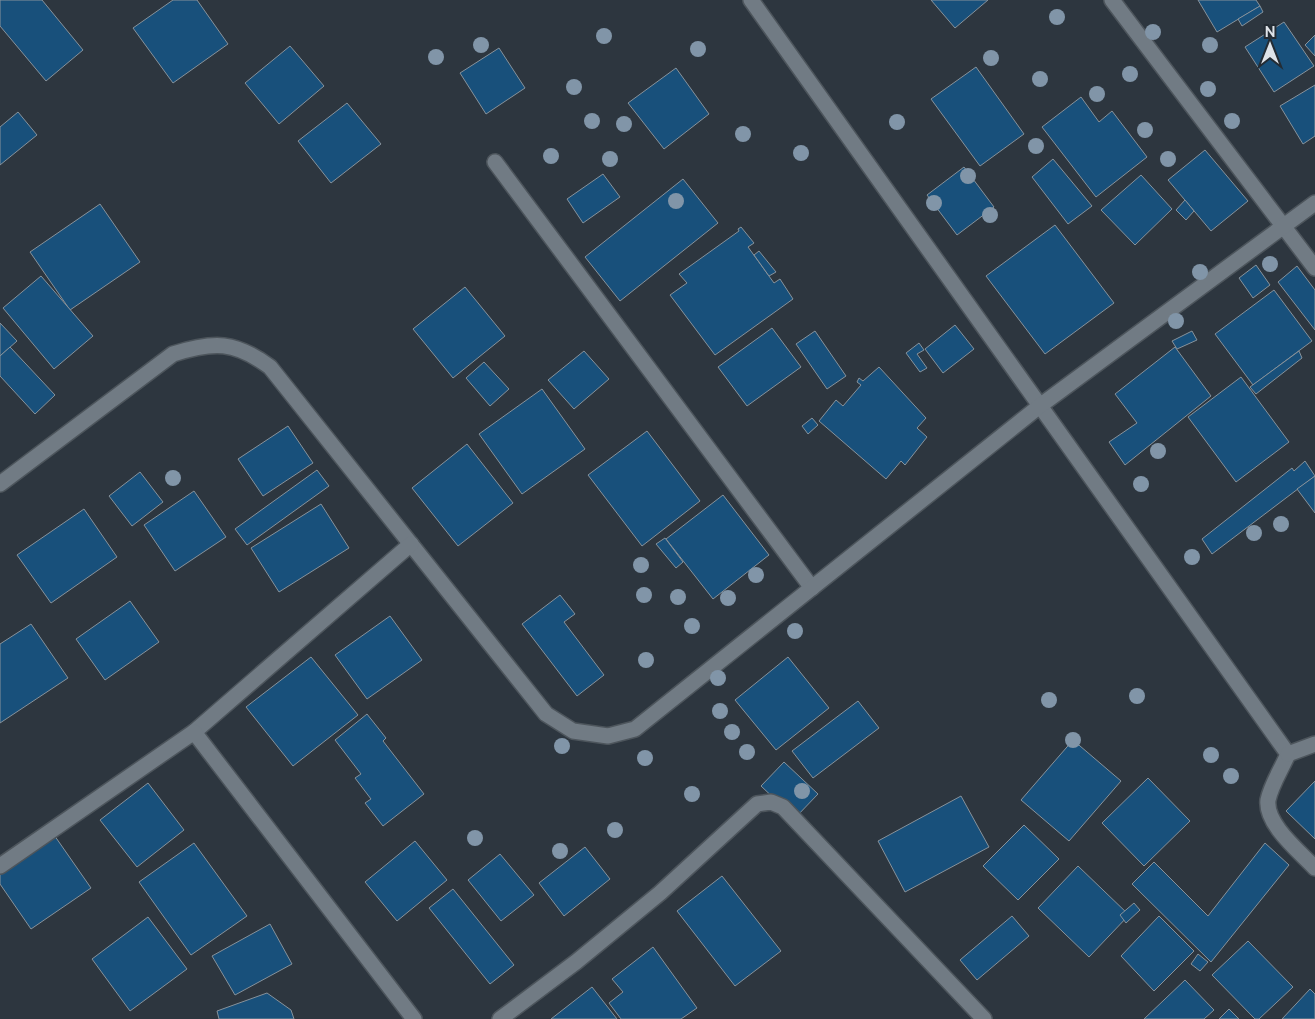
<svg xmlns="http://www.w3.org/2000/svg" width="1315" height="1019" viewBox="0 0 1315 1019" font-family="Raleway,sans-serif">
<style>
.building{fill:#18507b;stroke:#87929b}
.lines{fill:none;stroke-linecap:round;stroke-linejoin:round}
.street-casing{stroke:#4d555c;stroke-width:18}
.street{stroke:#717b84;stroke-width:15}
.tree{fill:#8195a8}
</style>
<rect width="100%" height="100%" fill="#2d363f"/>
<g class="building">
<polygon points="0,0 42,0 83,50 46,81 0,26"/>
<polygon points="173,0 197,0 228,44 173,83 133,28"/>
<polygon points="931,0 988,0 955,28"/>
<polygon points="1198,0 1256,0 1260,6 1217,32"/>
<polygon points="1260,6 1263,12 1242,26 1238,19"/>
<polygon points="1284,22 1314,66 1274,92 1245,47"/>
<polygon points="1315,35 1315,56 1305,45"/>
<polygon points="290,46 324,86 279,124 245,83"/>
<polygon points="499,48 525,88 486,114 460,73"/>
<polygon points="976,67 1024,134 980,166 931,99"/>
<polygon points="676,68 709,114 664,149 628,103"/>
<polygon points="1315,85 1315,136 1303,144 1280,106"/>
<polygon points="1081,97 1099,122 1112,111 1147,157 1096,197 1042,127"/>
<polygon points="347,103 381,144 331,183 298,141"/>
<polygon points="18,112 37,135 0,165 0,127"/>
<polygon points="1205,150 1248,201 1211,231 1168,180"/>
<polygon points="1053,159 1092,206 1068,224 1032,177"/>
<polygon points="964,167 994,207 957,235 927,195"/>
<polygon points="603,174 620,197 583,223 567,199"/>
<polygon points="1141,175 1172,209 1135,245 1101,210"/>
<polygon points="683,179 718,223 620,301 585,257"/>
<polygon points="1185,200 1194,211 1186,220 1176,210"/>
<polygon points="100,204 140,262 70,310 30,252"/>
<polygon points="1055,225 1114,303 1045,354 986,276"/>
<polygon points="741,227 754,243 748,247 774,283 780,279 793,299 715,355 670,295 687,283 679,274 739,231 738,229"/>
<polygon points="759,251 776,272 769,276 754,255"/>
<polygon points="1256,265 1270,285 1253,298 1239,278"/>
<polygon points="1297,266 1315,290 1315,330 1278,282"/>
<polygon points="41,276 93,336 54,369 3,308"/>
<polygon points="465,287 505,336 453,378 413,329"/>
<polygon points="1274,290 1312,341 1253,385 1215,334"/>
<polygon points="0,323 17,341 0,356"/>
<polygon points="955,325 974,349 943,373 925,349"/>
<polygon points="772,328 801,367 747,406 718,367"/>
<polygon points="815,331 846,376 827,389 796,344"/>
<polygon points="1192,331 1197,340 1177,349 1172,341"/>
<polygon points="919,343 924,350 917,354 927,368 920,372 906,353"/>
<polygon points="10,347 55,395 35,414 0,376 0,356"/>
<polygon points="1175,347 1211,396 1125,465 1109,442 1137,423 1115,394"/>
<polygon points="584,351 609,379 574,409 548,380"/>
<polygon points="1299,351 1302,358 1256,394 1250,387"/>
<polygon points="484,362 509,389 490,406 466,378"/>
<polygon points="879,367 926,418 917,428 927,437 905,465 901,461 886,479 819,421 836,400 843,406 861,385 857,382 859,378 863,381"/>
<polygon points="1241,377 1289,442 1236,482 1188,417"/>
<polygon points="542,389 585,449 522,494 479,434"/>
<polygon points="812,418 818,425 808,434 802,426"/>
<polygon points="288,426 313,463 263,496 238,459"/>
<polygon points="647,431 700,501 642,546 588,475"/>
<polygon points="467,444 513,503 458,546 412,488"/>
<polygon points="1305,461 1315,476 1212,554 1202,539 1292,468 1294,471"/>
<polygon points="317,470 329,486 247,545 235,529"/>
<polygon points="140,472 163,502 132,526 109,496"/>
<polygon points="1315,476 1315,513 1297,489"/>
<polygon points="194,491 226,537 175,571 144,525"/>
<polygon points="723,495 769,555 713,599 666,539"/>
<polygon points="321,504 349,548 279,592 251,548"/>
<polygon points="84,509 117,557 51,603 17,555"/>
<polygon points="665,538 683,562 676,568 656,544"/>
<polygon points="560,595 575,614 564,622 604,675 577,696 522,624"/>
<polygon points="130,601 159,642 105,680 76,639"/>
<polygon points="390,616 422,660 367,699 335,655"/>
<polygon points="31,624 68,678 0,723 0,644"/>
<polygon points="311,657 358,715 293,766 246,707"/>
<polygon points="788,657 829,708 776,750 735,700"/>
<polygon points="858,701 879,728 813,778 792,751"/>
<polygon points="367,714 386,738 383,741 424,794 383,826 365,803 371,799 355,778 361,774 335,740"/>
<polygon points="1073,740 1121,781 1069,841 1021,800"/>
<polygon points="784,762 818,794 795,818 761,786"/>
<polygon points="1148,778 1190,821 1144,866 1102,823"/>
<polygon points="1315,781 1315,839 1286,811"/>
<polygon points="148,783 184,830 137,867 100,820"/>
<polygon points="961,796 989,847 905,892 878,841"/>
<polygon points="1024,825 1059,859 1018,900 983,866"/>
<polygon points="52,832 91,888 31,929 0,884 0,867"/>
<polygon points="415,841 447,880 397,921 365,882"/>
<polygon points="194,843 247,916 191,955 139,882"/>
<polygon points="1265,843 1289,865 1211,962 1132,884 1154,862 1208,916"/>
<polygon points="585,847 610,879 564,916 539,883"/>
<polygon points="500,854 534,895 501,921 468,880"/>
<polygon points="1078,866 1129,915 1089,957 1038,908"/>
<polygon points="722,876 781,951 735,986 677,911"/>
<polygon points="453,889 514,965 490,984 429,908"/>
<polygon points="1134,903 1140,910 1126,923 1120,915"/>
<polygon points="1012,916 1029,936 977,980 960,960"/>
<polygon points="1159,916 1194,951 1154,991 1121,956"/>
<polygon points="148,917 187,969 130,1011 92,959"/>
<polygon points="270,924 292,964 235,995 212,956"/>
<polygon points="1248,941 1293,987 1259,1019 1255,1019 1212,975"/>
<polygon points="653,947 697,1008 681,1019 621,1019 609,1003 623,992 612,979"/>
<polygon points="1198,954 1208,962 1200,971 1191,964"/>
<polygon points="1185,980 1214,1010 1204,1019 1144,1019"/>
<polygon points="592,987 617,1019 551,1019"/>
<polygon points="1310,989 1315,994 1315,1019 1282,1019"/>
<polygon points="267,993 291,1010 294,1019 219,1019 217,1011"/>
<polygon points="1229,1009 1239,1019 1219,1019"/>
</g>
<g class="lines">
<g class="street-casing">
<g id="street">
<path d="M 751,0 L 1288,754 C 1282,768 1271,785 1268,800 C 1265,824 1299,851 1315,868"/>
<polyline points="1112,0 1315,268"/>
<polyline points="495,162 812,588"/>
<path d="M 0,484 L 173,354 C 214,341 235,341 270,367 L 546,714 L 573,731 L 608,736 L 635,729 L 1041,405 L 1315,203"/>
<polyline points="194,732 411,544"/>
<polyline points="1288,754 1315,744"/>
<polyline points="0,866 194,732 414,1019"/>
<polyline points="500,1019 576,962 660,893 757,804 771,802 783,807 984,1019"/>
</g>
</g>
<use href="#street" class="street"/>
</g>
<g class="tree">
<circle cx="1057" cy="17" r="8"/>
<circle cx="1153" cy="32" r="8"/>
<circle cx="604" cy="36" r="8"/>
<circle cx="481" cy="45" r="8"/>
<circle cx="1210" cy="45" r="8"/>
<circle cx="698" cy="49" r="8"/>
<circle cx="436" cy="57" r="8"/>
<circle cx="991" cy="58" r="8"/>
<circle cx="1130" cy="74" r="8"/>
<circle cx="1040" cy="79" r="8"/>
<circle cx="574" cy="87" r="8"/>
<circle cx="1208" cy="89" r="8"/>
<circle cx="1097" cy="94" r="8"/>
<circle cx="592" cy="121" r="8"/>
<circle cx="1232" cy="121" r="8"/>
<circle cx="897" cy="122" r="8"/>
<circle cx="624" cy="124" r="8"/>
<circle cx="1145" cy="130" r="8"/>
<circle cx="743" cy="134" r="8"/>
<circle cx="1036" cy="146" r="8"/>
<circle cx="801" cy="153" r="8"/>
<circle cx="551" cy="156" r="8"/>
<circle cx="610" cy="159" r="8"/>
<circle cx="1168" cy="159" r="8"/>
<circle cx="968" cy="176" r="8"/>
<circle cx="676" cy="201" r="8"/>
<circle cx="934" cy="203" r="8"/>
<circle cx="990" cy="215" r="8"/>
<circle cx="1270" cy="264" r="8"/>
<circle cx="1200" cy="272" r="8"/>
<circle cx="1176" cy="321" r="8"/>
<circle cx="1158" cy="451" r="8"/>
<circle cx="173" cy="478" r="8"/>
<circle cx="1141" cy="484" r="8"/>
<circle cx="1281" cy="524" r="8"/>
<circle cx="1254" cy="533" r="8"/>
<circle cx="1192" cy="557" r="8"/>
<circle cx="641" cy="565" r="8"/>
<circle cx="756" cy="575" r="8"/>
<circle cx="644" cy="595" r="8"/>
<circle cx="678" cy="597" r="8"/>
<circle cx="728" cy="598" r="8"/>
<circle cx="692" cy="626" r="8"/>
<circle cx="795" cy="631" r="8"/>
<circle cx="646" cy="660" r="8"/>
<circle cx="718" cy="678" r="8"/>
<circle cx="1137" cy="696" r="8"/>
<circle cx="1049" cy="700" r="8"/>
<circle cx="720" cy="711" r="8"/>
<circle cx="732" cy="732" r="8"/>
<circle cx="1073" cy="740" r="8"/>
<circle cx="562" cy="746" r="8"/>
<circle cx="747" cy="752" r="8"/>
<circle cx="1211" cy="755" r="8"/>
<circle cx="645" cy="758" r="8"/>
<circle cx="1231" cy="776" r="8"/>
<circle cx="802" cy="791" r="8"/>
<circle cx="692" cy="794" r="8"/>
<circle cx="615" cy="830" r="8"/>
<circle cx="475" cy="838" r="8"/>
<circle cx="560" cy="851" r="8"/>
</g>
<g transform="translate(1270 45)" stroke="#242c34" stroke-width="4" paint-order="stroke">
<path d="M0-4L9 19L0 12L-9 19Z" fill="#dee3e9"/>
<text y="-8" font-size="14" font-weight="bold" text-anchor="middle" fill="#dee3e9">N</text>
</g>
</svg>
